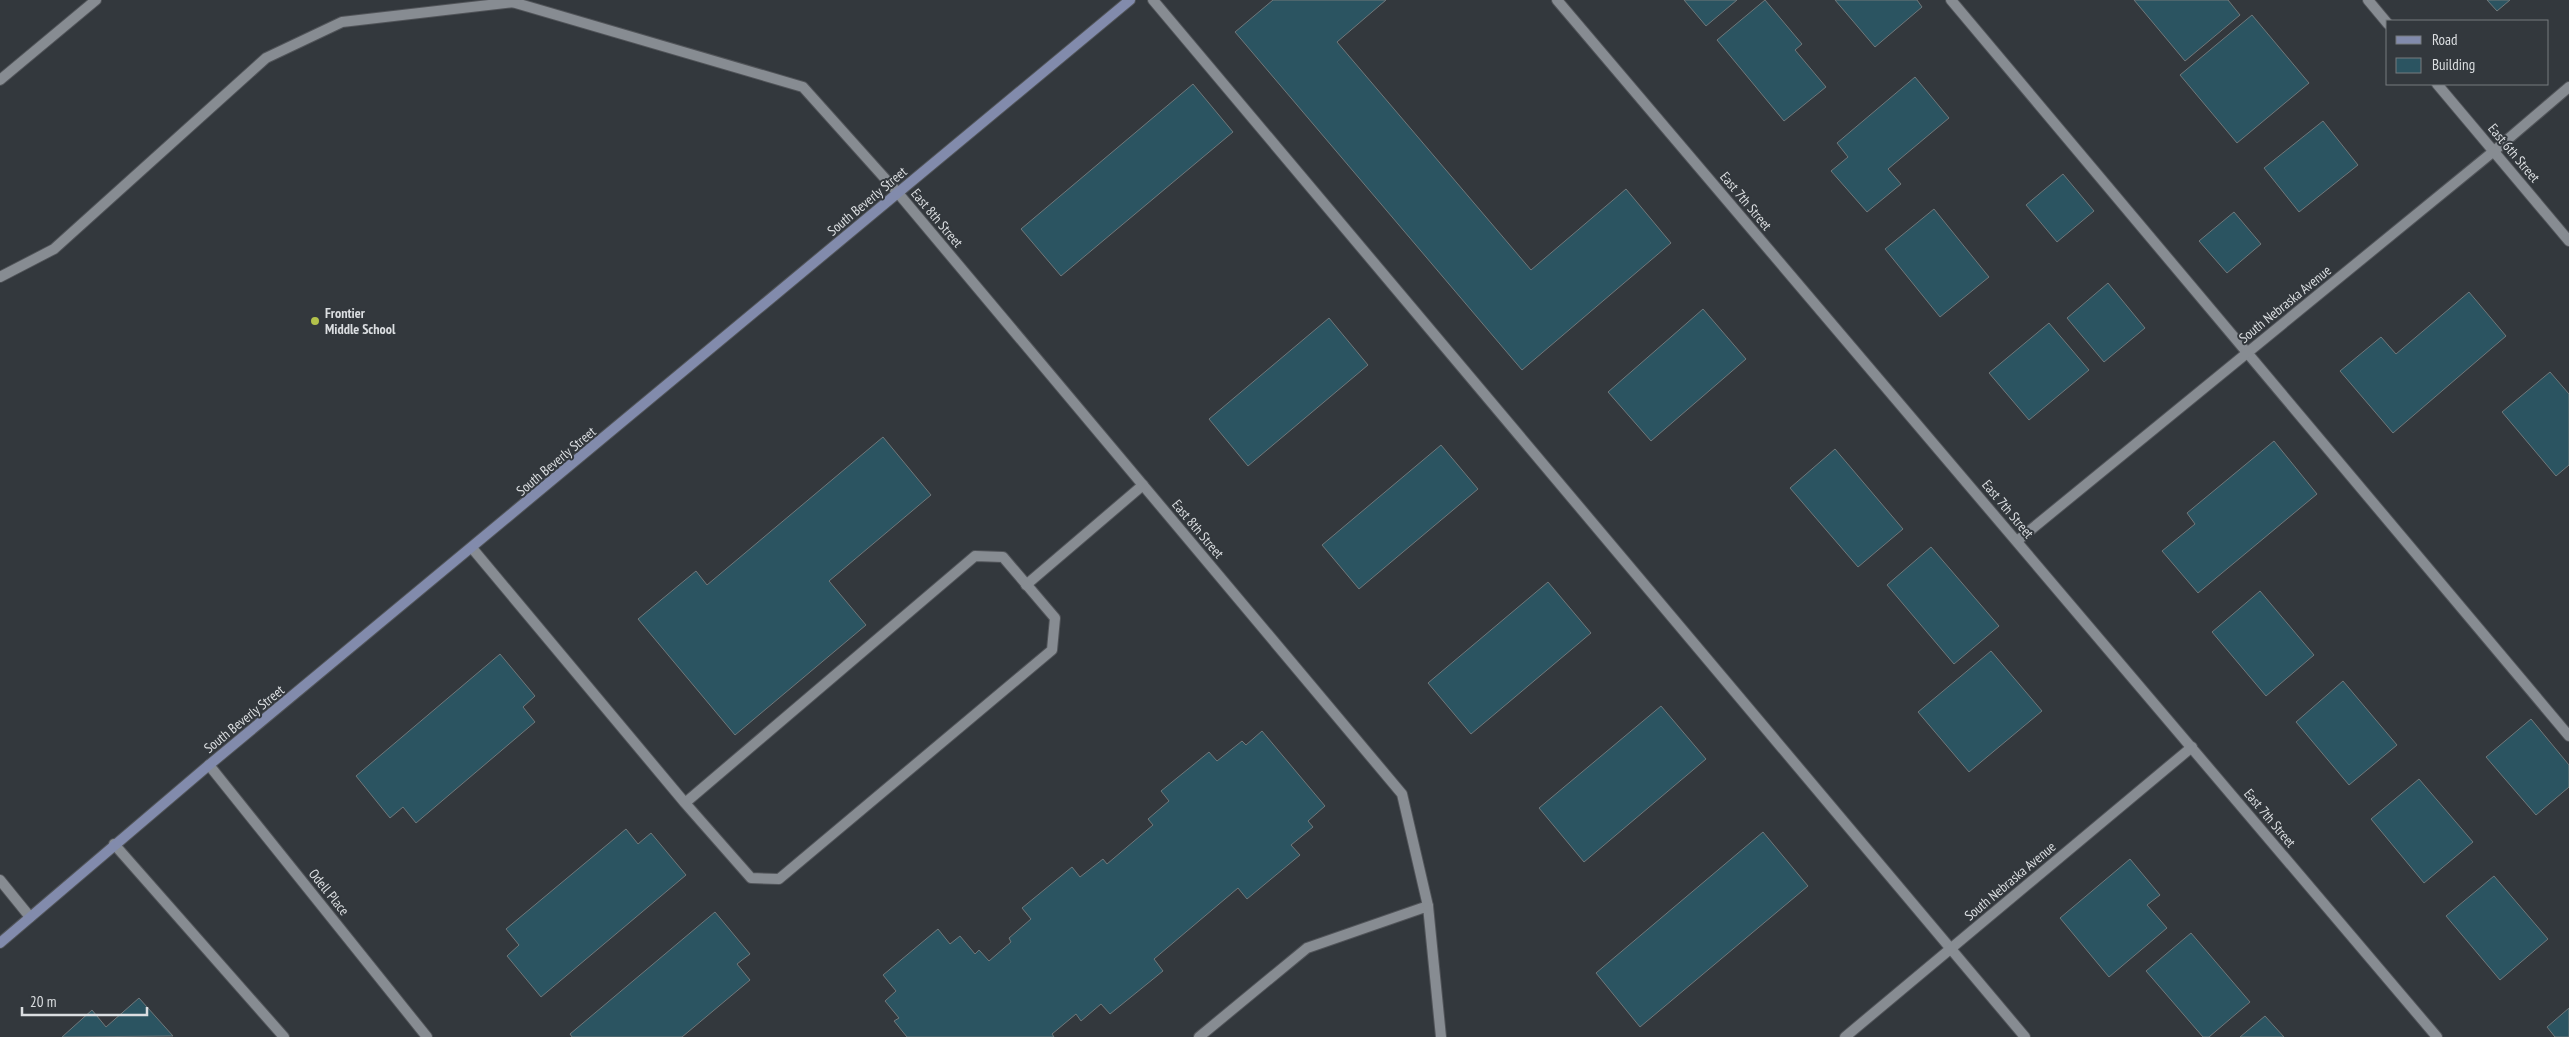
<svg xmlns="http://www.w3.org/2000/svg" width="2569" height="1037" viewBox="0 0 2569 1037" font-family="'PT Sans Narrow',sans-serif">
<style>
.building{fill:#2b5461;stroke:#70787b}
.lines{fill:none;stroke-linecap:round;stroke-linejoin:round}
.lane-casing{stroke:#515459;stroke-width:12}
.street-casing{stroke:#515459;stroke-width:12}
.secondary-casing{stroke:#515459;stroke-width:12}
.lane{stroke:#878c92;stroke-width:10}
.street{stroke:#878c92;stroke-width:10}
.secondary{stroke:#828bac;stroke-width:10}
.poi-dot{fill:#b3c24b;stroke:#33383d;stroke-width:2}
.labels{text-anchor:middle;stroke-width:4;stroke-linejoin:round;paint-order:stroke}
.street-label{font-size:14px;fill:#dbdee1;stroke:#33383d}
.poi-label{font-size:14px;font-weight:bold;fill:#dbdee1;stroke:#33383d;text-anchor:start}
</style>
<rect width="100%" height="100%" fill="#33383d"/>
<g class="building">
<polygon points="1273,0 1386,0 1337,42 1531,270 1626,189 1671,243 1522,370 1235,32"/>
<polygon points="1684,0 1737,0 1706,26"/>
<polygon points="1765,0 1802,44 1795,50 1826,87 1784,121 1717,40"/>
<polygon points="1835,0 1917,0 1922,7 1875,47"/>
<polygon points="2134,0 2228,0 2240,15 2185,61"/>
<polygon points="2487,0 2510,0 2497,11"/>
<polygon points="2252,15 2309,83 2237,143 2180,75"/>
<polygon points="1915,77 1949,118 1888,169 1901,184 1867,212 1831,171 1848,157 1837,143"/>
<polygon points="1193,84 1233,132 1061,276 1021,229"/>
<polygon points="2323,121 2358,165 2299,212 2264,168"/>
<polygon points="2063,174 2094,211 2057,242 2026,205"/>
<polygon points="1934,209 1989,277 1940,317 1885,249"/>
<polygon points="2234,212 2261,244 2227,273 2199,241"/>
<polygon points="2108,283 2145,328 2104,362 2067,318"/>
<polygon points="2469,292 2506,336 2393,433 2340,371 2381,337 2396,354"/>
<polygon points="1703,309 1746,359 1651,441 1608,392"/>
<polygon points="1329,318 1368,365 1248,466 1209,419"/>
<polygon points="2049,323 2089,370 2029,420 1989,373"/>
<polygon points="2550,372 2569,394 2569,465 2556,476 2502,412"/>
<polygon points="883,437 931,495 829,581 866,625 735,735 638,619 696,571 707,585"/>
<polygon points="2274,441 2317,494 2198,593 2162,551 2195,524 2187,513"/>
<polygon points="1441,445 1478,489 1359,589 1322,545"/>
<polygon points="1835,449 1903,529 1858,567 1790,488"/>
<polygon points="1931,547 1999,626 1954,664 1887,585"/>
<polygon points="1548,582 1591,633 1471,734 1428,683"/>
<polygon points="2260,591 2314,655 2266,696 2212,632"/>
<polygon points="1991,651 2042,711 1969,772 1918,712"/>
<polygon points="500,654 535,696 523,707 535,722 416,823 403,807 390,818 356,776"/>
<polygon points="2343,681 2397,745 2349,785 2296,722"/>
<polygon points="1661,706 1706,759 1584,862 1539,808"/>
<polygon points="2531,719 2569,765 2569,787 2536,815 2486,757"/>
<polygon points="1262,731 1325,806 1308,821 1313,827 1291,845 1300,855 1247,899 1238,888 1154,959 1163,971 1110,1014 1101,1004 1081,1021 1076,1014 1052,1034 1054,1037 907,1037 894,1021 899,1018 885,1001 896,991 883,975 938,929 950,944 960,936 975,954 979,950 989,961 1011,942 1009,938 1031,919 1022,908 1072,867 1080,877 1103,859 1107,864 1153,825 1148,819 1169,801 1161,791 1209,752 1217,761 1242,741 1246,745"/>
<polygon points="2419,779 2473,842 2424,883 2371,819"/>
<polygon points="626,829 638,844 651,833 686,875 541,997 507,956 519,945 506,929"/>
<polygon points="1763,832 1808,886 1640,1027 1596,973"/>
<polygon points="2130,859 2160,895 2147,905 2167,928 2109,977 2060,918"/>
<polygon points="2494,876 2548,939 2500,980 2446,916"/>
<polygon points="715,912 750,954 737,964 750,980 682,1037 572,1037 570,1034"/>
<polygon points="2191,933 2250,1002 2209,1037 2203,1037 2146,971"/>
<polygon points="139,998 173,1036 62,1037 92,1010 106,1027"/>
<polygon points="2569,1008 2569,1037 2555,1037 2547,1027"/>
<polygon points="2265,1016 2284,1037 2240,1037"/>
</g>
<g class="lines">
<g class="lane-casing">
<g id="lane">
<polyline points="1153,0 2025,1037"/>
<polyline points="1951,0 2569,736"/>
<polyline points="509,1 803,87 898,193"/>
<polyline points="0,80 96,0"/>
<polyline points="0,277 54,249 266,58 342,22 515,2"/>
<polyline points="472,548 685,803 751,878 779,879 1052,650 1055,618 1003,557 975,556 685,803"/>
<polyline points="1026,585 1143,485"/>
<polyline points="0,880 30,917"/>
<polyline points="1199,1037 1307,948 1428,906 1441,1037"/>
</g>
</g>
<g class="street-casing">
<g id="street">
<polyline points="1557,0 2437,1037"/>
<polyline points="2368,0 2388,24"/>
<polyline points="2437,84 2569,241"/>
<polyline points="898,193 1402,794 1428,906"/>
<polyline points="2017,541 2494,151 2569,87"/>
<polyline points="209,765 427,1037"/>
<polyline points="114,844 284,1037"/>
<polyline points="1845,1037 2192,747"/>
</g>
</g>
<g class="secondary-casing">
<polyline id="secondary" points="0,943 209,765 1130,0"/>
</g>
<use href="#lane" class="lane"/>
<use href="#street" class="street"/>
<use href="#secondary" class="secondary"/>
</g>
<circle class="poi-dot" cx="315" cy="321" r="5"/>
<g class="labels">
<g class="street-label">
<text transform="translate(2514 153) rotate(50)" y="5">East 6th Street</text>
<text transform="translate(867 201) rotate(-40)" y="5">South Beverly Street</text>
<text transform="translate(1746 201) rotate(50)" y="5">East 7th Street</text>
<text transform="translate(937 218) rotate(50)" y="5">East 8th Street</text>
<text transform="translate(2285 304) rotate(-39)" y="5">South Nebraska Avenue</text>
<text transform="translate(556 461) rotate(-40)" y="5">South Beverly Street</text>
<text transform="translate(2008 509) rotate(50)" y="5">East 7th Street</text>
<text transform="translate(1198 529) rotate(50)" y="5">East 8th Street</text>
<text transform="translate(244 719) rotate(-39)" y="5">South Beverly Street</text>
<text transform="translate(2270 818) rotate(50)" y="5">East 7th Street</text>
<text transform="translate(2010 881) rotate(-40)" y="5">South Nebraska Avenue</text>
<text transform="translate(329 892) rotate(51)" y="5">Odell Place</text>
</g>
<g class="poi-label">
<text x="325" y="318">Frontier<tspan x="325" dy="16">Middle School</tspan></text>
</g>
</g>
<rect x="2386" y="20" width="162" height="65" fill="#33383d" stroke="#767a7f"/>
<rect x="2396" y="36" width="25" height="8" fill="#828bac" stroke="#767a7f"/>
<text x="2432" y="45" font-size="15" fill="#dbdee1">Road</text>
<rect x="2396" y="58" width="25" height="15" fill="#2b5461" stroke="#767a7f"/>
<text x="2432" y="70" font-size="15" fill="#dbdee1">Building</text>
<path d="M22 1007v8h125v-8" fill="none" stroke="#dbdee1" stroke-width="2.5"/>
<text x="30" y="1007" font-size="15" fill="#dbdee1" stroke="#33383d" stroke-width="4" paint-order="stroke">20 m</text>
</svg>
